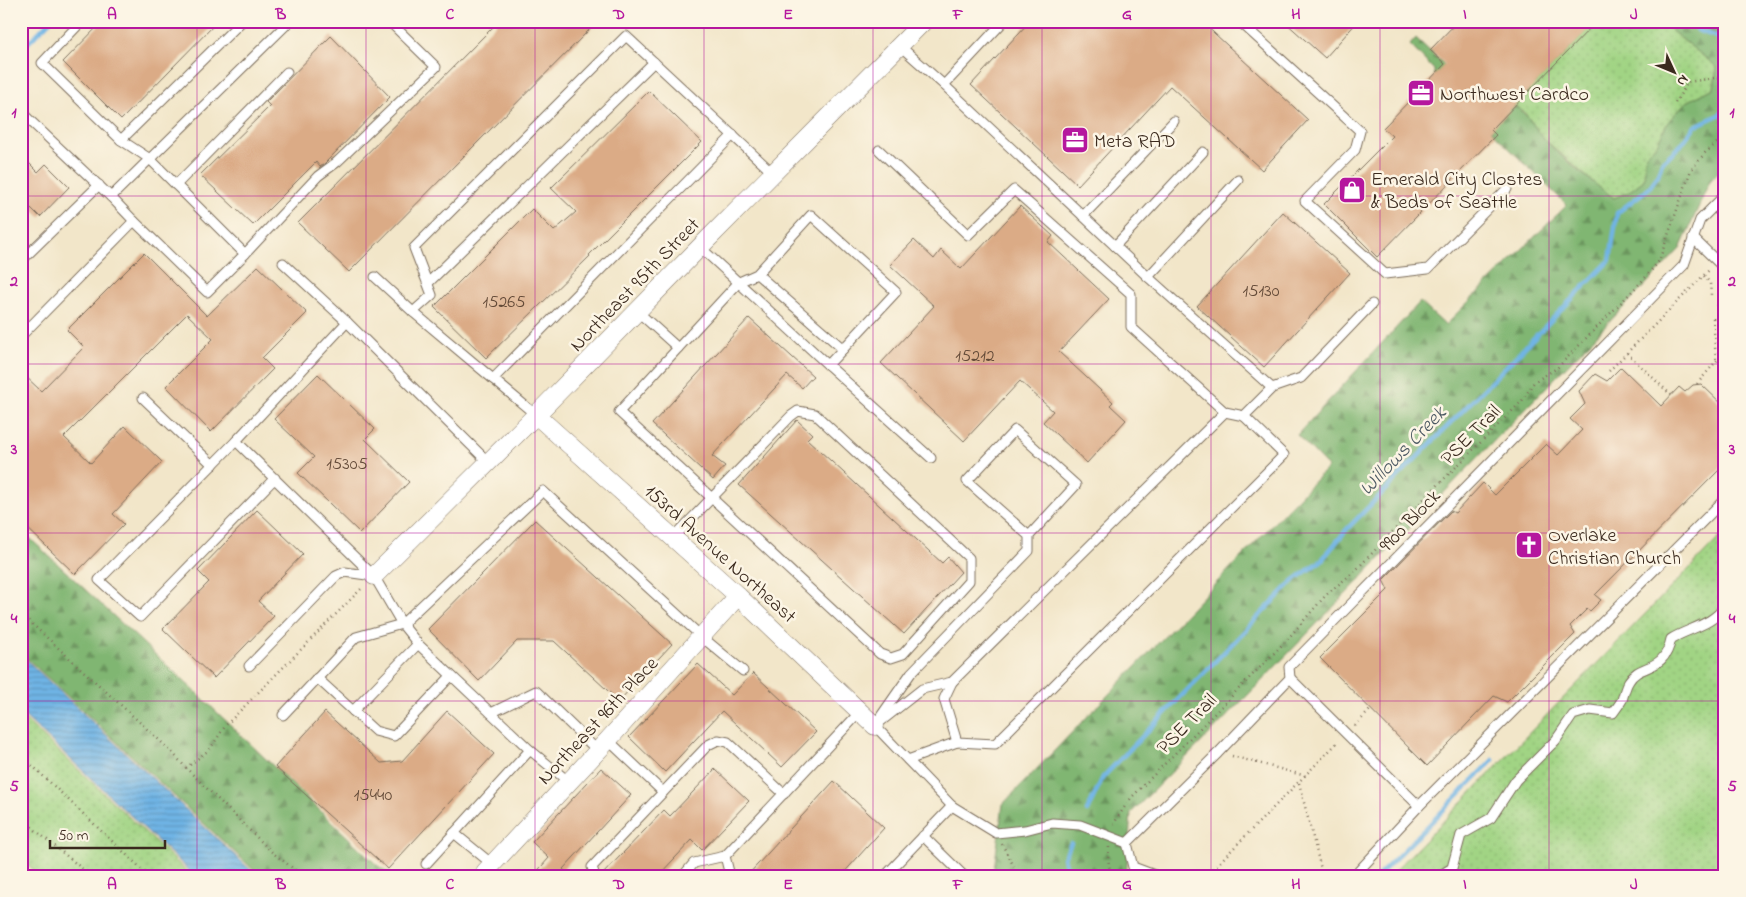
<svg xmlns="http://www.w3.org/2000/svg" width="1746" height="897" viewBox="0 0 1746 897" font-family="'Indie Flower',sans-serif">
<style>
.grass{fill:url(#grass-dots);stroke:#6e7f51}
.forest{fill:url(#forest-firs);stroke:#5e7048}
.water{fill:url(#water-rules);stroke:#556f82}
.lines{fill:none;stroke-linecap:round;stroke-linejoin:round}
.stream{stroke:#6fb4e5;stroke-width:4.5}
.building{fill:#dbab86}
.service-casing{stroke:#7b6c5a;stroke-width:11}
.minor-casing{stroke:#7b6c5a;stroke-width:19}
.path{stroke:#7b6c5a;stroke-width:2.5;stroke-dasharray:1 4;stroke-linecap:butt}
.service{stroke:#fff;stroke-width:9}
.minor{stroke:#fff;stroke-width:18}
.grid{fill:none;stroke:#b5179e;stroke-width:1;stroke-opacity:0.55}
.labels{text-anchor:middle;stroke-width:5;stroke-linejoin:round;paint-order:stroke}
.number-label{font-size:18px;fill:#634a38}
.poi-label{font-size:20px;fill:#3b2a1e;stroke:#fcf5e5;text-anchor:start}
.street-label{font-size:20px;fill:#3b2a1e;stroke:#fcf5e5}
.water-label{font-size:21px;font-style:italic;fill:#4d5a64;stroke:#fcf5e5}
.neatline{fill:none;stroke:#b5179e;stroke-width:2}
.grid-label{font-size:16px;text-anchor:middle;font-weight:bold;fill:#b5179e}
</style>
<defs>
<pattern id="grass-dots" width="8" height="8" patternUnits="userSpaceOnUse" patternTransform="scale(1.25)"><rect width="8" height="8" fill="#a1d484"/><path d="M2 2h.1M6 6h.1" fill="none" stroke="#8cb672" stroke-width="1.8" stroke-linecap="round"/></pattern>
<pattern id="forest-firs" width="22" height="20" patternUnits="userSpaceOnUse" patternTransform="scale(1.25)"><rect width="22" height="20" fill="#80b672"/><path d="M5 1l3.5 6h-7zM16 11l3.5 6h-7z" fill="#6a945d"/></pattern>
<pattern id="water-rules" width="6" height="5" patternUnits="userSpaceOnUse" patternTransform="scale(1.25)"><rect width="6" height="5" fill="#6fb4e5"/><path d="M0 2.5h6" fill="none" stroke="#5c93b9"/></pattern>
</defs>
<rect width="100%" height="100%" fill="#fcf5e5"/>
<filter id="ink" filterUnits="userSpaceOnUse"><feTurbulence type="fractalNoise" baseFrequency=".02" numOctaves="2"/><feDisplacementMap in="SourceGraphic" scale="10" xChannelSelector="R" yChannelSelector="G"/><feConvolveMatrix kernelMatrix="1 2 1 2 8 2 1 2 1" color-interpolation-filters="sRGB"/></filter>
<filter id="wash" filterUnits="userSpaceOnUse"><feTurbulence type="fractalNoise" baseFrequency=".0096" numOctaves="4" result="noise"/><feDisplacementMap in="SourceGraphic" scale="20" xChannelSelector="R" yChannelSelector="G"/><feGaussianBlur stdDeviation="1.12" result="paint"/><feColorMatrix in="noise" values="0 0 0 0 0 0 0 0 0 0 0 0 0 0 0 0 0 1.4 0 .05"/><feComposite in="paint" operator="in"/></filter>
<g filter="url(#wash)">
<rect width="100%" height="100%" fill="#f2e6c9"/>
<g class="grass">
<polygon points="1597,21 1664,21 1673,32 1717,67 1714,88 1685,103 1668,122 1657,144 1646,154 1644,180 1627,193 1614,198 1596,185 1544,139 1524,112 1514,106"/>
<polygon points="1725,532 1725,876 1390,876"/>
<polygon points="21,716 192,876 40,876 21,858"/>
</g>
<g class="forest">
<path d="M 1664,21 L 1723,21 L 1725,23 L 1725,166 L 1710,181 L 1680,249 L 1248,695 L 1131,813 L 1126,876 L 993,876 L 1003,804 L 1328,467 L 1297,435 L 1420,302 L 1445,325 L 1567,205 L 1434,75 L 1434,70 L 1410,45 L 1416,38 L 1501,119 L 1514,106 C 1531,116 1533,127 1545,140 C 1566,161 1590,181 1614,198 L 1627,193 L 1644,180 L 1646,154 L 1657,144 L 1668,122 L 1685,103 L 1714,88 L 1717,67 L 1673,32 Z"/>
<polygon points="21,530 199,695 377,865 394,876 260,876 21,653"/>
</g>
<polygon class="water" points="21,655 257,876 195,876 21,713"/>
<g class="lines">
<g class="stream">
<path d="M 1691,21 C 1695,33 1704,32 1714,36 C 1718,37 1721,40 1725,43"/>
<polyline points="21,50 50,21"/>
<polyline points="1087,811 1103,777 1294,580 1321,561 1347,529 1610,260 1617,213 1649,188 1658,175 1662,162 1681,145 1695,126 1725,112"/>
<polyline points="1069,876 1064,858 1071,843"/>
<polyline points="1378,876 1493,760"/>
</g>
</g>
<g id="blocks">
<g class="building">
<polygon points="103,21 218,21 121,120 63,62"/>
<polygon points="499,21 598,21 349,272 298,223"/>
<polygon points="1030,21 1201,21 1308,120 1262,170 1170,86 1078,185 971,85"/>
<polygon points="1284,21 1358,21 1325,58"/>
<polygon points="1458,21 1597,21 1491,130 1496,135 1377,257 1324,204 1392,136 1383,128 1445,64 1430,50"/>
<polygon points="331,36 390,97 324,164 320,167 316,162 253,225 200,175 270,106 266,102"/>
<polygon points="649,91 702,142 589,255 590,256 486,358 434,307 532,209 554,231 576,212 551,188"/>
<polygon points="21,155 38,172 46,164 69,187 40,217 31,208 21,218"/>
<polygon points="1020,206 1053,236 1048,242 1109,299 1059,352 1113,402 1110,405 1126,420 1087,463 1043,422 1053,411 1020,381 964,441 881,363 934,306 890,265 914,240 934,259 941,250 961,269"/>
<polygon points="1283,212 1350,273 1264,367 1197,306"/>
<polygon points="144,253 207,316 258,266 307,313 262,358 273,369 211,432 166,386 213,339 187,314 64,437 91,463 125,426 162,462 113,514 124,524 75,574 21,522 21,372 41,391 84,347 67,330"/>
<polygon points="749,318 813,376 802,388 787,375 712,456 725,466 713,480 652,424"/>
<polygon points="1621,367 1661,406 1679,387 1685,392 1693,385 1701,384 1725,407 1725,464 1595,595 1601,600 1590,611 1587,609 1570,626 1575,634 1507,702 1494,696 1427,766 1320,658 1388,590 1383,580 1451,511 1455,513 1483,483 1495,495 1546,444 1558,455 1582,430 1570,419 1585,404 1579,391 1595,374 1607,381"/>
<polygon points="318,374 375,429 365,439 409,482 360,533 298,473 314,457 274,419"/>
<polygon points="797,420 812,434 807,439 942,563 948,557 961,572 904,634 739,485"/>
<polygon points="257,510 303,554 258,601 274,616 214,678 163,629 209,582 198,571"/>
<polygon points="535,520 672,644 619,701 554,641 517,641 479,681 428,629"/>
<polygon points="698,664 732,695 753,673 816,732 782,767 722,711 665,772 629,737"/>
<polygon points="447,711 494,754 388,869 275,767 325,712 381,763 402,761"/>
<polygon points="601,768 631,795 563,869 570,876 533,876 549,858 532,842"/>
<polygon points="715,769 749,801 702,850 692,840 658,876 601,876 664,810 670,816"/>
<polygon points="834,781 884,828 841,876 747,876"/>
</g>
</g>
</g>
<g filter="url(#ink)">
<use href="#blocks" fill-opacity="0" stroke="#7b6c5a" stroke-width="1"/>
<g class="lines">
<g class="service-casing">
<g id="service">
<polyline points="1239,21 1360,131 1355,150 1305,201 1385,274 1428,269 1507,189"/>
<polyline points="900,46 944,85 1148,277 1272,388"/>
<polyline points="944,85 1004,21"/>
<polyline points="21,112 111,197 134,221"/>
<polyline points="121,140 242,21"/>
<polyline points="176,185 287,72"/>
<polyline points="111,197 290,21"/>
<polyline points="1083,216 1174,121"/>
<polyline points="1693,238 1725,269"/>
<polyline points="1115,246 1203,152"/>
<polyline points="700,247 828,365"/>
<polyline points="245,254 318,176 337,162 436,67 389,21"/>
<polyline points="21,261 99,185"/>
<polyline points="375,277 413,312"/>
<polyline points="1148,277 1238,180"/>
<polyline points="428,283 654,62"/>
<polyline points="1725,292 1722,307 1725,315"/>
<polyline points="637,311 678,348"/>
<polyline points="347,322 488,462"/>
<polyline points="21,336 134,221 207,292 245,254 150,159 121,140 42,63 82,21"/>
<polyline points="843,349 828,365 931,458"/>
<polyline points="493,379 733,135"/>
<polyline points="143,398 213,465"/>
<polyline points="1225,412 1244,416"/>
<polyline points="536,415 413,312 432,295 414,248 626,36 773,173"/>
<polyline points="236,441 347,322 283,263"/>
<polyline points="275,478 140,617 99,580 236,441 374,576 402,624 543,491 702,637 743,671"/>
<polyline points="673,538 791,416 798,411 815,414 969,558 969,581 903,654 891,658 880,654 619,412 739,282 757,274 843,349 896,292 811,215 757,274"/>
<polyline points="249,666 336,576 345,572 374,576"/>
<polyline points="317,678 375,731 394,736 451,676"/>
<polyline points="1290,678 1419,806"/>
<polyline points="952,682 944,699 957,742 995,744 1284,455 1244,416 1272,388 1301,378 1372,304"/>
<polyline points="353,711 418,644"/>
<polyline points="491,713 536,691 598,751"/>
<polyline points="283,715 356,637 402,624 418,644 530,750"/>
<polyline points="879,719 911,673 1029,551 1029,536 1076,485 1015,430 967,481 1029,536"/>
<polyline points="875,726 922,689 952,682 1225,412 1131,327 1131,294 1014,190 968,235 879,150"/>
<polyline points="875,726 952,806 996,833 1025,830 1052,823 1080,825 1127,843"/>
<polyline points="608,740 663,792"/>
<polyline points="908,760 957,742"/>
<polyline points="454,833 492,864"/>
<polyline points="923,836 964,876"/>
<polyline points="725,856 730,876"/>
<polyline points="426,864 530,750 569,782"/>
<polyline points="595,876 592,867 708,745 718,740 728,742 784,794"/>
<polyline points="683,876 694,863 725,856 860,712"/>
<polyline points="885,876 952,806"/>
<polyline points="1157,876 1133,867 1127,843 1218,753 1290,678 1289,667 1684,265 1700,220 1725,195"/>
<polyline points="1354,876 1419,806 1725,499"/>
<path d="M 1439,876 L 1452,868 L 1461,835 L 1491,818 L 1516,780 L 1556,740 L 1573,715 L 1590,710 L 1613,713 C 1616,709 1619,705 1622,700 C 1624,694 1625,687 1629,681 C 1640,662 1664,674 1671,639 C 1689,628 1713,625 1725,606"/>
</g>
</g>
<g class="minor-casing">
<g id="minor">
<polyline points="536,415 738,596 875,726"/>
<polyline points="374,576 536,415 700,247 924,21"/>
<polyline points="485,872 608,740 738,596"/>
</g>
</g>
<g class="path">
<polyline points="1675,103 1688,82 1714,78 1725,79"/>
<polyline points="1704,276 1710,283 1711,295"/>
<polyline points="1713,318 1716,360 1725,361"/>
<polyline points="1627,353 1671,395"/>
<polyline points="1609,371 1709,270"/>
<polyline points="1697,384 1725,351"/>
<polyline points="21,614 170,750 186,768 273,853 303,876"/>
<polyline points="1355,726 1371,709"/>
<polyline points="21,755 149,876"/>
<polyline points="1232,756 1306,776"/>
<polyline points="186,768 210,749 226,725 362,588"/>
<polyline points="1299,783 1321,869"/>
<polyline points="21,816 34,829 91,876"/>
<polyline points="1114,825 1117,818 1131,798 1285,642 1326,595 1356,570 1422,501 1522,401 1534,382 1557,368 1645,278 1659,261 1691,170 1705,153 1725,136"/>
<polyline points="1002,844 1019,876"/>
<polyline points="1109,847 1108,859 1111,876"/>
<polyline points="1206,876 1338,742"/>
</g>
<use href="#service" class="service"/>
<use href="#minor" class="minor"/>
</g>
</g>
<path class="grid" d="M 197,21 L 197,876M 366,21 L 366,876M 535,21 L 535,876M 704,21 L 704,876M 873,21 L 873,876M 1042,21 L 1042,876M 1211,21 L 1211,876M 1380,21 L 1380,876M 1549,21 L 1549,876M 21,196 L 1725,196M 21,364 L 1725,364M 21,533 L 1725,533M 21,701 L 1725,701"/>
<defs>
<g id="office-square" transform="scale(1.4375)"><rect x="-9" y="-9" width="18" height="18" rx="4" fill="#b5179e" stroke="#fcf5e5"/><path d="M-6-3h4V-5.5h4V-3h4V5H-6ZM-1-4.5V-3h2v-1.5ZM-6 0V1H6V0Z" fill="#fff"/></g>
<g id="shop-square" transform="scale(1.4375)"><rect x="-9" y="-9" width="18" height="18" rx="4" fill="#b5179e" stroke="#fcf5e5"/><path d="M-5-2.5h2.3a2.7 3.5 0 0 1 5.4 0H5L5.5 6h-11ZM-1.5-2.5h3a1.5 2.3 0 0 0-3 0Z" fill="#fff"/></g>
<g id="church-square" transform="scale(1.4375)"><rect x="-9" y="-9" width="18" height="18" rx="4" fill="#b5179e" stroke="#fcf5e5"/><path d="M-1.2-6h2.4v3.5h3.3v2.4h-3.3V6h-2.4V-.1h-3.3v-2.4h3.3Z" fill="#fff"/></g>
</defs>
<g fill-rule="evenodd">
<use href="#office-square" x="1421" y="93"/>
<use href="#office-square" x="1075" y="140"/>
<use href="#shop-square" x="1352" y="190"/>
<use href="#church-square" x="1529" y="545"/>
</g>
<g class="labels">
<g class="number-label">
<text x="1261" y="296">15130</text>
<text x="504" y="307">15265</text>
<text x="975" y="361">15212</text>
<text x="347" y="469">15305</text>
<text x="373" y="800">15440</text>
</g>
<g class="poi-label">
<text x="1440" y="100">Northwest Cardco</text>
<text x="1094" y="147">Meta RAD</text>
<text x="1371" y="185">Emerald City Clostes<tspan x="1371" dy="23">&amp; Beds of Seattle</tspan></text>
<text x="1548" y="541">Overlake<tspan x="1548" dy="23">Christian Church</tspan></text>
</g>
<g class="street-label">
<text transform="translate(634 284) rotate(-46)" y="7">Northeast 95th Street</text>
<text transform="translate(1470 434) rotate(-45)" y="7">PSE Trail</text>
<text transform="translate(1409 520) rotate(-46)" y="7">9900 Block</text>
<text transform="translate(721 553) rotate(42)" y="7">153rd Avenue Northeast</text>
<text transform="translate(597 720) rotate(-47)" y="7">Northeast 96th Place</text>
<text transform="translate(1186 723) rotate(-45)" y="7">PSE Trail</text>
</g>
<g class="water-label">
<text transform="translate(1402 450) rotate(-46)" y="7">Willows Creek</text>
</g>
</g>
<rect width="1746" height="897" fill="none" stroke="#fcf5e5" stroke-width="55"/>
<g transform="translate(1674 72) rotate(134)" stroke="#fcf5e5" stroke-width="4" paint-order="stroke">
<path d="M0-4L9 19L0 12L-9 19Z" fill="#3b2a1e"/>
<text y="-8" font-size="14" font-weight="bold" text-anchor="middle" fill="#3b2a1e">N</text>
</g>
<path d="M50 840v8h115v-8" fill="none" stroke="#3b2a1e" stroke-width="2.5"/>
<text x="58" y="840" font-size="15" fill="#3b2a1e" stroke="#fcf5e5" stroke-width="4" paint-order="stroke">50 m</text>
<rect x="28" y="28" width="1690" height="842" class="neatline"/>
<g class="grid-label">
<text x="112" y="19">A</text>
<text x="281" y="19">B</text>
<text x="450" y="19">C</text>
<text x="619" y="19">D</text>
<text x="788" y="19">E</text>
<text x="958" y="19">F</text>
<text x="1127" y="19">G</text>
<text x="1296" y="19">H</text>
<text x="1465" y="19">I</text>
<text x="1634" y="19">J</text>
<text x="14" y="117">1</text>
<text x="1732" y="117">1</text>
<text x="14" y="286">2</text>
<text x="1732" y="286">2</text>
<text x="14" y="454">3</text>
<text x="1732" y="454">3</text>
<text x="14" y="623">4</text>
<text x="1732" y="623">4</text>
<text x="14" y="791">5</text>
<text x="1732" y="791">5</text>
<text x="112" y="889">A</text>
<text x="281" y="889">B</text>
<text x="450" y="889">C</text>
<text x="619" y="889">D</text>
<text x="788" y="889">E</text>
<text x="958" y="889">F</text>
<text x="1127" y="889">G</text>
<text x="1296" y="889">H</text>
<text x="1465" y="889">I</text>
<text x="1634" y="889">J</text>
</g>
</svg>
